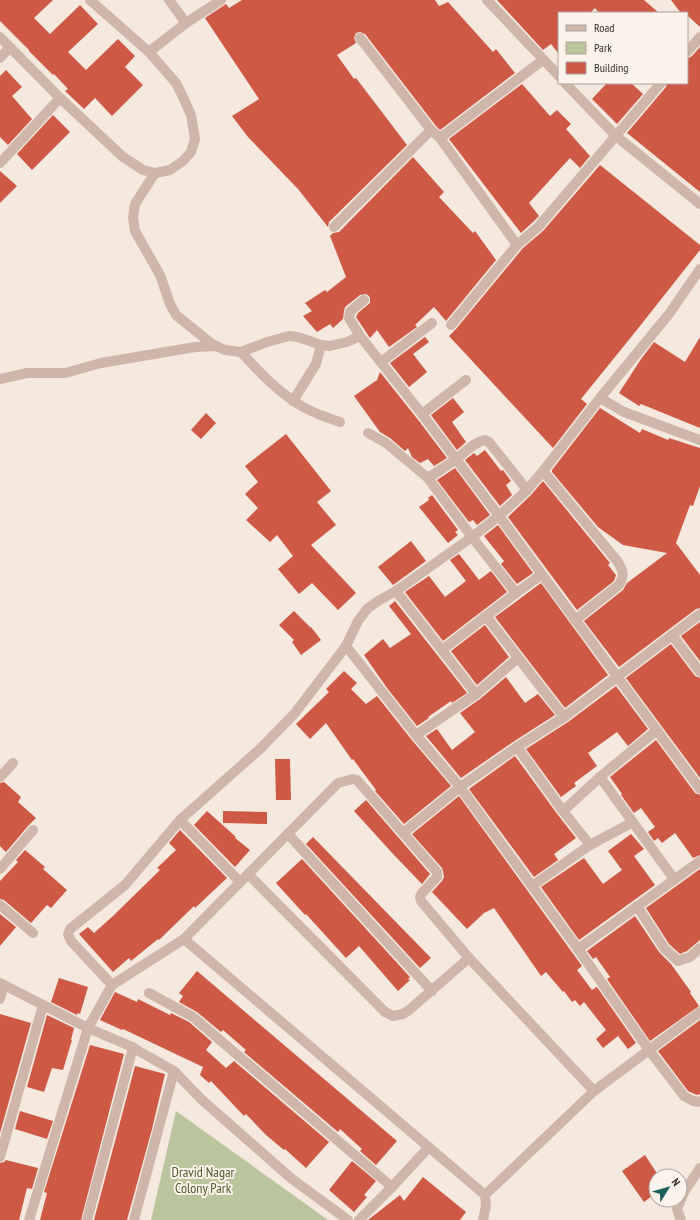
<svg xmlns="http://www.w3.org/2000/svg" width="700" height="1220" viewBox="0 0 700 1220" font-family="'PT Sans Narrow',sans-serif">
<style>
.green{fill:#bbc59d}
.building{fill:#ce5944}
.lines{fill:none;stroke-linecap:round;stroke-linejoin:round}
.minor{stroke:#ceb7aa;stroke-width:10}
.labels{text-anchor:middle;stroke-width:4;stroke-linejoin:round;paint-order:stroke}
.park-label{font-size:14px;fill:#4e5b2b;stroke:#fbf3ec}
</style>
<rect width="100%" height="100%" fill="#f5e8df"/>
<polygon class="green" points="176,1111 328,1220 151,1220"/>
<g class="building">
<polygon points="0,0 53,0 34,18 50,34 80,5 98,24 68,52 86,70 118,39 135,56 125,67 143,85 112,116 95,98 84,109 65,91 68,89 54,74 53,75 29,51 29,50 0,21"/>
<polygon points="242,0 435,0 439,6 448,2 493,52 496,49 515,73 440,130 436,126 365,34 360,32 356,33 354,38 356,43 337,55 354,79 356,78 407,145 329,222 328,227 298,189 248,137 232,116 259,99 205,18 226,4 229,8"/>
<polygon points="497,0 644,0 659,13 599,13 595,8 590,13 559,13 559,54 551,44 543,50"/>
<polygon points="671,0 700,0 700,27 687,15 687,13 681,13"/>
<polygon points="700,47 700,192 627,133 666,87 667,83 687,83 687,59 692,56"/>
<polygon points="6,70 22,87 12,96 32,119 8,145 0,137 0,76"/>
<polygon points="607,83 631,83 643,94 617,124 592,99"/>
<polygon points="522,84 550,116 557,110 571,124 566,129 590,156 580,168 570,158 529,203 539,216 533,222 521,233 449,139"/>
<polygon points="53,115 70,132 32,170 17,154"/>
<polygon points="413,157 444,192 439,197 473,233 475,231 496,260 446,321 434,307 415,325 417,327 389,347 377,330 370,338 356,317 358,313 370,303 370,299 369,296 366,294 360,295 345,307 344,311 343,319 333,328 330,324 317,332 303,316 312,311 305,303 325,290 327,292 346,277 330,236 333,233 339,232"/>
<polygon points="600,165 700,245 700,250 636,331 581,399 587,404 553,448 449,336 456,329 523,248 543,231"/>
<polygon points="0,171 17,186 0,203"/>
<polygon points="425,337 429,342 413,354 427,372 409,387 390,363"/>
<polygon points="700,337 700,428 641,404 639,406 619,393 641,359 654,342 685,362"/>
<polygon points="380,372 419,421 447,458 434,466 428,459 420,463 412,457 408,448 405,451 390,438 380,432 354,396 377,380"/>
<polygon points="453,398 464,412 452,422 466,442 457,450 431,415"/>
<polygon points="600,408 640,433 642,429 668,440 669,438 700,448 700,486 693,506 690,505 676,543 700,575 700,608 696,609 619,667 584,621 623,590 627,583 667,553 623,545 598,527 552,472 552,470"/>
<polygon points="206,413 216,423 201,439 191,430"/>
<polygon points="286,434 331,491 317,502 336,525 311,545 356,593 338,610 312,583 299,594 278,569 293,556 277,535 270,542 246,520 258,508 245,494 258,482 245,466"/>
<polygon points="485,450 501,471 503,470 511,481 506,485 512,495 500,506 465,460 474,453 477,456"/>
<polygon points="455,468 490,515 477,525 473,520 469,522 437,480"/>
<polygon points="543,481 610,563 608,565 616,575 614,581 577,610 508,517 531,495"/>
<polygon points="432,495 458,530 455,532 458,535 448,543 419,507 429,500 428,498"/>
<polygon points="498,525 533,573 517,584 501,564 504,561 484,536"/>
<polygon points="411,541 426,561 393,585 378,567"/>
<polygon points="459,554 479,580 491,571 507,592 443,641 405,592 429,576 445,597 466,581 450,560"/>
<polygon points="541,583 608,675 565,708 495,617"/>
<polygon points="395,601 467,693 452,703 451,701 428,717 429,718 417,726 387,688 364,655 383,639 390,648 411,634 389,606"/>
<polygon points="294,611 311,628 311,627 321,640 301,655 292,642 294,640 279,625"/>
<polygon points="700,622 700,661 681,636"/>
<polygon points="485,625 509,657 477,685 451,651"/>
<polygon points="671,644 695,676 700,678 700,778 626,678"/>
<polygon points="344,671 357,683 351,689 366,704 377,696 411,739 451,786 404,824 375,791 376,790 353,759 352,760 326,723 310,739 296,724 329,692 326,689"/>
<polygon points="506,677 525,703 538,694 555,715 513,742 461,778 426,736 437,729 452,750 475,732 460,713 480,699"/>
<polygon points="616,686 648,729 628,746 617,732 588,753 597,766 574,783 576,786 561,797 526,749 568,722"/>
<polygon points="656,740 695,793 700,795 700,855 693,858 675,833 662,843 658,838 654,841 648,832 655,827 641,808 634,813 621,795 622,794 610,777"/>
<polygon points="515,756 558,815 576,838 554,854 558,860 534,877 469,789"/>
<polygon points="275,759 290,759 291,800 276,800"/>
<polygon points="4,782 21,797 18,802 36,818 28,826 6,852 0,846 0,783"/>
<polygon points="459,796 582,966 577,970 592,990 597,987 636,1043 628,1049 618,1036 603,1048 596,1039 606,1030 584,1002 580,1006 575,1000 572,1002 564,991 563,992 546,972 541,976 494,908 484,913 467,929 432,892 442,881 444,877 443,871 442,868 412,834"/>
<polygon points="366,800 430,874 422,884 394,855 354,811"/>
<polygon points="207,811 236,837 235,838 250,850 235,867 194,825"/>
<polygon points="223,811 267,812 267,824 223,823"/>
<polygon points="180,830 227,878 195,908 194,906 159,940 158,939 131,961 129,958 113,972 79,934 88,927 94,933 113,916 160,870 157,868 176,850 169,843"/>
<polygon points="631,834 644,849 634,856 655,885 579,940 541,887 584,858 603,884 622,870 608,851"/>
<polygon points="313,837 431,958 420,968 306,844"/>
<polygon points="25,850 45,867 43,869 67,890 51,908 47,905 31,923 4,900 0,899 0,881 18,862 16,860"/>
<polygon points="302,859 410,977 408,979 410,980 398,991 359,946 346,958 306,914 305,915 276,883"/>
<polygon points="700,869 700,940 687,951 680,954 669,944 646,908"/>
<polygon points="0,914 16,927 0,946"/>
<polygon points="635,916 659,952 671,964 691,992 690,993 699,1006 650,1041 607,979 610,977 596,957 593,959 587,951"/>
<polygon points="197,971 397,1141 376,1165 360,1151 362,1149 340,1129 338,1132 244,1052 246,1050 223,1030 221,1032 197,1012 179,1002 183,996 179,993"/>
<polygon points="59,978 88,987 80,1014 78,1013 77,1015 51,1002"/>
<polygon points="115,992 137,1002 138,999 170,1015 171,1013 189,1022 212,1042 206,1050 226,1068 234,1061 329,1142 306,1168 285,1149 284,1150 266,1135 246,1114 244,1116 211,1081 209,1083 200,1075 203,1067 123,1029 122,1030 100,1020"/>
<polygon points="0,1014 31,1023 0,1133"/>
<polygon points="47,1015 74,1028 71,1040 72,1040 63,1070 52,1068 44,1092 27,1087"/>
<polygon points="700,1020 700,1094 697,1095 688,1091 658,1051"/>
<polygon points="90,1045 124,1054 81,1220 40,1220 47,1193 44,1192"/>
<polygon points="135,1066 165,1074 152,1129 127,1220 94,1220"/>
<polygon points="20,1111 53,1121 47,1139 15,1129"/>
<polygon points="645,1155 656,1172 656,1193 644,1202 622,1171"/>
<polygon points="6,1160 38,1168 32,1189 27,1188 19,1220 0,1220 0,1163 4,1162"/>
<polygon points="352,1161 376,1181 364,1195 367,1197 354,1212 329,1190"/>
<polygon points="423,1177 466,1212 460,1220 368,1220 400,1195 404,1201"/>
</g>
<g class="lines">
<g class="minor">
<polyline points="169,0 186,23"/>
<polyline points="487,0 559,76"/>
<polyline points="0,37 60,98 123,157 143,170 155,173 170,170 183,161 191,152 195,139 191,115 183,97 176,83 149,52 90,0"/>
<polyline points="360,38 431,130 440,138 517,245"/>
<polyline points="149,52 186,23 221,0"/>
<polyline points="687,52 700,37"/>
<polyline points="0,58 10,47"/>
<polyline points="565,83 616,136 700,204"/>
<polyline points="440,138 543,60"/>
<polyline points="0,163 60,98"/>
<polyline points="155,173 135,204 133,218 135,231 160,275 170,304 176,315 212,344 225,350 241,352 267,342 289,336 298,337 321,345 330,346 347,342 360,336"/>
<polyline points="334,227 431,130"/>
<polyline points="364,300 354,308 350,312 349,318 360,336 422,414 499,516 700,789"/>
<polyline points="451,325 517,245 538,227 661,83"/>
<path d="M 241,352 C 260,373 280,394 305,408 C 316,414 328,418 340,422"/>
<polyline points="381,362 432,323"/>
<polyline points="0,379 27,373 65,373 101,363 195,347 217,346"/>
<polyline points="600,398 624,412 700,440"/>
<polyline points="293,401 316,364 321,345"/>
<polyline points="422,414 466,380"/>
<polyline points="368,433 386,443 428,478 472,537 516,593"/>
<path d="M 543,471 L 618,562 C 623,571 625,575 619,585 L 575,620"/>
<path d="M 428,478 C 437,472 446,466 455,460 C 465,453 473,442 485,440 L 489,442 L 527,490"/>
<polyline points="396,591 476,694"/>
<polyline points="486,616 564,717"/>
<polyline points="672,635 700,672"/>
<polyline points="346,646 416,735"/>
<polyline points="442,650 516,593 541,575"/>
<polyline points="517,747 563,811 590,845"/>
<polyline points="0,777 13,763"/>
<polyline points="600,777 674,879"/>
<polyline points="563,811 600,777 657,730"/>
<polyline points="180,820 261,748 295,713 346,646 358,621 367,609 378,601 396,591 472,537 499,516 527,490 543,471 600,398 669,314 700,269"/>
<polyline points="403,833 460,787 517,747 564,717 700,614"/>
<polyline points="288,834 432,991"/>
<polyline points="0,869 33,830"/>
<polyline points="248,874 385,1012 393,1016 403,1014 409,1010 469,958 594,1091 649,1050 578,949 460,787 416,735 476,694 518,658"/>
<polyline points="532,886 590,845 633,822"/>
<polyline points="0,905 33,933"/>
<polyline points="637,906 664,948 678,961 690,957 700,948"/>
<polyline points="184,939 485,1195 486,1206 483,1220"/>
<polyline points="578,949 700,861"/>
<polyline points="0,983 88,1028 130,1046 174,1071 201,1099 292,1179 348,1220"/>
<polyline points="112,985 71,941 68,934 70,929 125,885 180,820 240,882"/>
<polyline points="149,993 193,1017 392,1187"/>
<polyline points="0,999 4,985"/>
<polyline points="700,1012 649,1050 684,1096 693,1101 698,1102 700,1101"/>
<polyline points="0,1157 43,1005"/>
<polyline points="485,1195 594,1091"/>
<polyline points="29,1220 88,1028 112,985 184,939 338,783 353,779 357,780 437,872 437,877 422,893 420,897 421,901 469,958"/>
<polyline points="87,1220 133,1047"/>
<polyline points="134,1220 174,1071"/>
<polyline points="359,1220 392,1187 429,1147"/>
<polyline points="681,1220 677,1209 684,1192 700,1168"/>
</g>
</g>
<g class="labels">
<g class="park-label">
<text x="203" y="1177">Dravid Nagar<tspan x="203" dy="16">Colony Park</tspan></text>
</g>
</g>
<rect x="558" y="12" width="130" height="72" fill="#fbf3ec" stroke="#aea49e"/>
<rect x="566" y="25" width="20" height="6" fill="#ceb7aa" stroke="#aea49e"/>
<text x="594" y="32" font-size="12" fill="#3b2e2a">Road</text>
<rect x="566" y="42" width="20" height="12" fill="#bbc59d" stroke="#aea49e"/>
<text x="594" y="52" font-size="12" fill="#3b2e2a">Park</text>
<rect x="566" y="62" width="20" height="12" fill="#ce5944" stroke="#aea49e"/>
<text x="594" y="72" font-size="12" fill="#3b2e2a">Building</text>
<g transform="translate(668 1188) rotate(53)"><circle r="19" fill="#fbf3ec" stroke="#aea49e"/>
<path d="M0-3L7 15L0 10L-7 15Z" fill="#1c605e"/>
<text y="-6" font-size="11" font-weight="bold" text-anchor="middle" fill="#3b2e2a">N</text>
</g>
</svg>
